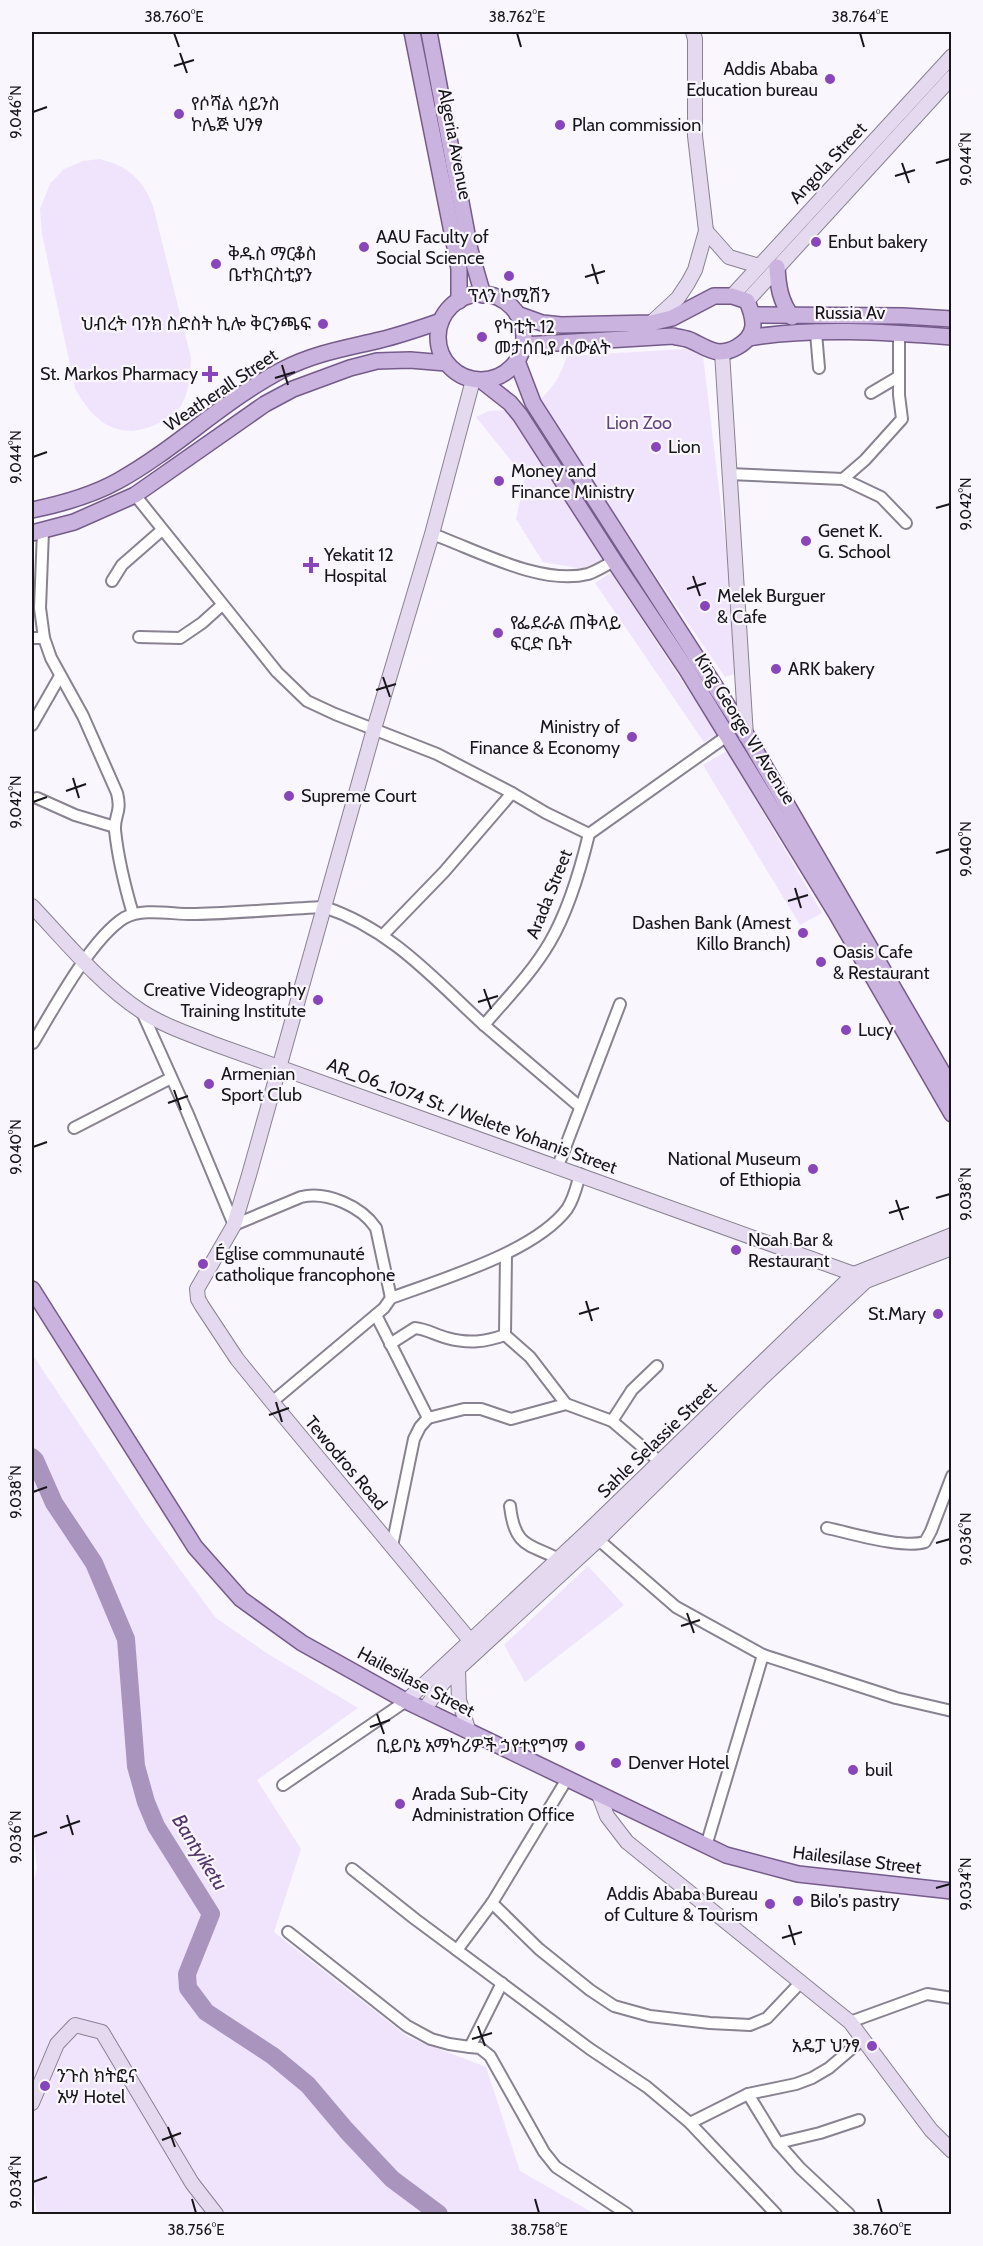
<svg xmlns="http://www.w3.org/2000/svg" width="983" height="2246" viewBox="0 0 983 2246" font-family="Cabin,'Noto Sans Ethiopic',sans-serif">
<style>
.green{fill:#f0e3fc}
.lines{fill:none;stroke-linecap:round;stroke-linejoin:round}
.river{stroke:#a994bd;stroke-width:18}
.street-casing{stroke:#898291;stroke-width:14}
.secondary-casing{stroke:#898291;stroke-width:16}
.primary-casing{stroke:#755b8b;stroke-width:18}
.street{stroke:#fff;stroke-width:10}
.secondary{stroke:#e4d9ee;stroke-width:14}
.primary{stroke:#cab3de;stroke-width:15}
.ticks{fill:none;stroke:#19161b;stroke-width:2}
.poi-dot{fill:#8946ba;stroke:#f9f6fd;stroke-width:2}
.labels{text-anchor:middle;stroke-width:4.5;stroke-linejoin:round;paint-order:stroke}
.poi-label{font-size:18px;fill:#19161b;stroke:#f9f6fd;text-anchor:start}
.street-label{font-size:18px;fill:#19161b;stroke:#f9f6fd}
.park-label{font-size:18px;fill:#64467d;stroke:#f9f6fd}
.water-label{font-size:20px;font-style:italic;fill:#52346a;stroke:#f9f6fd}
.neatline{fill:none;stroke:#19161b;stroke-width:2}
.ticks-label{font-size:15px;text-anchor:middle;fill:#19161b}
</style>
<rect width="100%" height="100%" fill="#f9f6fd"/>
<g class="green">
<path d="M 100,159 C 127,166 143,179 153,206 L 191,358 C 190,374 190,389 182,404 C 178,412 166,420 157,424 C 119,442 93,422 75,388 L 42,234 L 40,209 L 50,184 L 64,169 L 83,161 Z"/>
<path d="M 702,348 L 741,672 L 725,677 L 538,402 C 553,388 561,375 567,356 Z"/>
<polygon points="509,410 606,558 584,569 543,562 516,519 525,478 476,417 489,411"/>
<polygon points="611,573 717,734 704,742 595,583"/>
<polygon points="727,751 822,913 800,925 703,765"/>
<polygon points="32,1354 144,1521 216,1618 265,1652 358,1708 257,1780 301,1849 274,1932 408,2037 486,2067 520,2171 595,2214 37,2214 32,2177 32,1889 37,1868 32,1820"/>
<polygon points="588,1566 624,1605 525,1682 504,1645"/>
</g>
<g class="lines">
<polyline class="river" points="32,1457 35,1460 54,1503 94,1563 126,1639 136,1766 146,1802 156,1826 211,1914 187,1974 188,1988 206,2012 273,2056 308,2085 346,2130 392,2179 439,2214"/>
<g class="street-casing">
<g id="street">
<polyline points="816,333 819,368"/>
<polyline points="871,393 898,377"/>
<polyline points="729,474 843,479 865,460 902,419 899,395 899,333"/>
<polyline points="843,479 881,497 906,523"/>
<polyline points="135,495 277,672 307,701 335,714 437,754 512,793 546,813 589,834"/>
<path d="M 43,531 L 40,608 L 44,638 L 51,658 L 83,716 L 117,793 C 122,813 114,815 115,830 C 118,859 125,887 133,914"/>
<path d="M 432,534 C 477,550 541,586 588,574 C 597,571 606,565 614,561"/>
<polyline points="112,581 122,565 162,530"/>
<polyline points="139,637 180,638 202,623 222,605"/>
<polyline points="32,638 44,638"/>
<polyline points="32,725 60,676"/>
<polyline points="37,798 75,815 115,827"/>
<polyline points="383,935 444,872 512,793"/>
<path d="M 142,1012 L 187,1112 L 234,1225 L 301,1197 C 327,1191 361,1206 376,1228 L 391,1298"/>
<path d="M 33,1043 C 54,1008 91,939 124,918 C 144,907 174,915 196,914 C 239,913 281,909 324,907 C 391,929 434,979 484,1025"/>
<path d="M 580,1107 L 484,1025 C 507,998 532,973 550,942 C 567,913 581,867 589,834 L 727,736"/>
<polyline points="74,1128 171,1078"/>
<polyline points="558,1166 620,1004"/>
<polyline points="506,1254 505,1335 530,1357 566,1404"/>
<polyline points="376,1315 428,1418 420,1427 414,1439 392,1546"/>
<path d="M 390,1344 L 415,1328 C 426,1329 436,1335 447,1338 C 469,1344 485,1342 505,1335"/>
<path d="M 272,1402 L 384,1308 L 391,1298 C 442,1279 535,1252 567,1209 C 574,1199 577,1185 580,1174"/>
<polyline points="428,1418 464,1409 481,1409 511,1419 566,1404 612,1421 660,1462"/>
<polyline points="612,1421 632,1390 657,1366"/>
<path d="M 510,1506 C 515,1551 532,1543 564,1562"/>
<path d="M 827,1528 C 851,1533 903,1549 925,1542 L 931,1531 L 952,1476"/>
<polyline points="593,1535 676,1607 763,1655 706,1846"/>
<polyline points="763,1655 896,1698 952,1711"/>
<polyline points="283,1785 406,1701"/>
<polyline points="352,1869 415,1919 590,2049 647,2087 690,2123 776,2214"/>
<polyline points="492,1903 539,1949 590,1990 614,2006 650,2016 710,2023 750,2025 767,2018 801,1982"/>
<polyline points="288,1932 407,2026 431,2039 449,2044 470,2047"/>
<polyline points="457,1950 492,1903 567,1779"/>
<polyline points="502,1983 470,2047 480,2048 490,2056 544,2152 556,2167 627,2214"/>
<polyline points="850,2022 927,1994 952,1998"/>
<polyline points="748,2094 778,2143 800,2168 849,2214"/>
<polyline points="690,2123 748,2094 796,2084 812,2078 829,2068 863,2039"/>
<polyline points="778,2143 820,2133 859,2120"/>
</g>
</g>
<g class="secondary-casing">
<g id="secondary">
<polyline points="706,231 729,257 759,266"/>
<polyline points="732,296 952,56"/>
<polyline points="747,301 952,77"/>
<polyline points="651,323 678,298 688,283 695,270 706,231 695,136 695,39 693,32"/>
<polyline points="722,352 746,736"/>
<polyline points="473,380 432,534 374,729 249,1175 234,1225 197,1289 198,1299 202,1306 237,1359 272,1402 478,1650"/>
<path d="M 32,906 C 66,942 100,984 141,1011 C 164,1026 192,1035 217,1045 L 854,1274 L 866,1281"/>
<polyline points="458,1669 459,1700 469,1732"/>
<polyline points="406,1701 588,1531 854,1274 952,1235"/>
<polyline points="424,1710 443,1683 458,1669 598,1540 760,1380 866,1281 952,1248"/>
<polyline points="599,1795 607,1816 627,1842 850,2022 931,2130 952,2151"/>
<polyline points="32,2103 57,2044 75,2025 102,2032 192,2183 216,2214"/>
</g>
</g>
<g class="primary-casing">
<g id="primary">
<polyline points="412,32 456,252 459,269 459,301"/>
<polyline points="429,32 470,250 483,295"/>
<path d="M 777,267 C 778,286 780,301 792,317"/>
<circle cx="481" cy="337" r="43"/>
<path d="M 517,314 L 542,323 L 561,325 L 651,323 L 672,318 L 714,296 L 732,296 L 747,301 C 755,320 758,335 737,347 C 732,350 725,352 719,352 C 709,351 701,345 692,341 C 686,338 680,338 673,336 L 523,345"/>
<polyline points="753,315 903,316 952,319"/>
<path d="M 749,338 C 811,327 888,332 952,337"/>
<polyline points="517,361 533,403 747,736 952,1089"/>
<polyline points="482,381 510,403 520,415 614,561 687,670 836,913 952,1114"/>
<path d="M 32,510 C 61,504 91,496 118,481 C 176,449 225,399 284,369 C 315,353 347,348 380,340 C 401,335 421,328 441,321"/>
<polyline points="32,533 74,522 135,495 265,404 293,389 350,368 377,361 410,360 446,363"/>
<polyline points="32,1289 195,1547 241,1599 302,1643 406,1701 726,1855 798,1874 952,1891"/>
</g>
</g>
<use href="#street" class="street"/>
<use href="#secondary" class="secondary"/>
<use href="#primary" class="primary"/>
</g>
<path class="ticks" d="M 174,33 L 179,47M 517,33 L 521,47M 860,33 L 864,47M 180,53 L 187,73M 174,66 L 194,60M 33,112 L 47,107M 902,163 L 909,183M 936,163 L 950,159M 895,176 L 915,170M 592,264 L 598,284M 585,277 L 605,271M 282,365 L 288,385M 275,378 L 295,372M 33,457 L 47,452M 936,508 L 950,504M 693,576 L 700,596M 687,589 L 706,583M 383,677 L 390,697M 376,690 L 396,684M 73,778 L 79,798M 66,791 L 86,784M 33,802 L 47,797M 936,853 L 950,849M 795,888 L 801,908M 788,901 L 808,895M 484,989 L 491,1009M 478,1002 L 498,996M 174,1090 L 181,1110M 168,1103 L 188,1096M 33,1147 L 47,1142M 936,1198 L 950,1194M 896,1200 L 903,1220M 889,1213 L 909,1207M 586,1301 L 592,1321M 579,1314 L 599,1308M 276,1402 L 282,1422M 269,1415 L 289,1408M 33,1492 L 47,1487M 936,1543 L 950,1539M 687,1613 L 694,1633M 681,1626 L 700,1620M 377,1714 L 384,1734M 370,1727 L 390,1720M 67,1815 L 73,1835M 60,1828 L 80,1821M 33,1837 L 47,1832M 936,1888 L 950,1884M 789,1925 L 795,1945M 782,1938 L 802,1932M 478,2026 L 485,2046M 472,2039 L 492,2033M 168,2127 L 175,2147M 162,2140 L 181,2133M 33,2182 L 47,2177M 192,2199 L 196,2213M 535,2199 L 539,2213M 878,2199 L 882,2213"/>
<g class="poi-dot">
<circle cx="830" cy="79" r="6"/>
<circle cx="179" cy="114" r="6"/>
<circle cx="560" cy="125" r="6"/>
<circle cx="816" cy="242" r="6"/>
<circle cx="364" cy="247" r="6"/>
<circle cx="216" cy="264" r="6"/>
<circle cx="509" cy="276" r="6"/>
<circle cx="323" cy="324" r="6"/>
<circle cx="482" cy="337" r="6"/>
<path d="M207 365h6v6h6v6h-6v6h-6v-6h-6v-6h6z"/>
<circle cx="656" cy="447" r="6"/>
<circle cx="499" cy="481" r="6"/>
<circle cx="806" cy="541" r="6"/>
<path d="M308 556h6v6h6v6h-6v6h-6v-6h-6v-6h6z"/>
<circle cx="705" cy="606" r="6"/>
<circle cx="498" cy="633" r="6"/>
<circle cx="776" cy="669" r="6"/>
<circle cx="632" cy="737" r="6"/>
<circle cx="289" cy="796" r="6"/>
<circle cx="803" cy="933" r="6"/>
<circle cx="821" cy="962" r="6"/>
<circle cx="318" cy="1000" r="6"/>
<circle cx="846" cy="1030" r="6"/>
<circle cx="209" cy="1084" r="6"/>
<circle cx="813" cy="1169" r="6"/>
<circle cx="736" cy="1250" r="6"/>
<circle cx="203" cy="1264" r="6"/>
<circle cx="938" cy="1314" r="6"/>
<circle cx="580" cy="1746" r="6"/>
<circle cx="616" cy="1763" r="6"/>
<circle cx="853" cy="1770" r="6"/>
<circle cx="400" cy="1804" r="6"/>
<circle cx="798" cy="1901" r="6"/>
<circle cx="770" cy="1904" r="6"/>
<circle cx="872" cy="2046" r="6"/>
<circle cx="45" cy="2086" r="6"/>
</g>
<g class="labels">
<g class="poi-label">
<text x="818" y="75" text-anchor="end">Addis Ababa<tspan x="818" dy="21">Education bureau</tspan></text>
<text x="191" y="110">የሶሻል ሳይንስ<tspan x="191" dy="21">ኮሌጅ ህንፃ</tspan></text>
<text x="572" y="131">Plan commission</text>
<text x="376" y="243">AAU Faculty of<tspan x="376" dy="21">Social Science</tspan></text>
<text x="828" y="248">Enbut bakery</text>
<text x="228" y="260">ቅዱስ ማርቆስ<tspan x="228" dy="21">ቤተክርስቲያን</tspan></text>
<text x="509" y="302" text-anchor="middle">ፕላን ኮሚሽን</text>
<text x="311" y="330" text-anchor="end">ህብረት ባንክ ስድስት ኪሎ ቅርንጫፍ</text>
<text x="494" y="333">የካቲት 12<tspan x="494" dy="21">መታሰቢያ ሐውልት</tspan></text>
<text x="198" y="380" text-anchor="end">St. Markos Pharmacy</text>
<text x="668" y="453">Lion</text>
<text x="511" y="477">Money and<tspan x="511" dy="21">Finance Ministry</tspan></text>
<text x="818" y="537">Genet K.<tspan x="818" dy="21">G. School</tspan></text>
<text x="324" y="561">Yekatit 12<tspan x="324" dy="21">Hospital</tspan></text>
<text x="717" y="602">Melek Burguer<tspan x="717" dy="21">&amp; Cafe</tspan></text>
<text x="510" y="629">የፌደራል ጠቅላይ<tspan x="510" dy="21">ፍርድ ቤት</tspan></text>
<text x="788" y="675">ARK bakery</text>
<text x="620" y="733" text-anchor="end">Ministry of<tspan x="620" dy="21">Finance &amp; Economy</tspan></text>
<text x="301" y="802">Supreme Court</text>
<text x="791" y="929" text-anchor="end">Dashen Bank (Amest<tspan x="791" dy="21">Killo Branch)</tspan></text>
<text x="833" y="958">Oasis Cafe<tspan x="833" dy="21">&amp; Restaurant</tspan></text>
<text x="306" y="996" text-anchor="end">Creative Videography<tspan x="306" dy="21">Training Institute</tspan></text>
<text x="858" y="1036">Lucy</text>
<text x="221" y="1080">Armenian<tspan x="221" dy="21">Sport Club</tspan></text>
<text x="801" y="1165" text-anchor="end">National Museum<tspan x="801" dy="21">of Ethiopia</tspan></text>
<text x="748" y="1246">Noah Bar &amp;<tspan x="748" dy="21">Restaurant</tspan></text>
<text x="215" y="1260">Église communauté<tspan x="215" dy="21">catholique francophone</tspan></text>
<text x="926" y="1320" text-anchor="end">St.Mary</text>
<text x="568" y="1752" text-anchor="end">ቢይቦኔ አማካሪዎች ኃየተየግማ</text>
<text x="628" y="1769">Denver Hotel</text>
<text x="865" y="1776">buil</text>
<text x="412" y="1800">Arada Sub-City<tspan x="412" dy="21">Administration Office</tspan></text>
<text x="758" y="1900" text-anchor="end">Addis Ababa Bureau<tspan x="758" dy="21">of Culture &amp; Tourism</tspan></text>
<text x="810" y="1907">Bilo's pastry</text>
<text x="860" y="2052" text-anchor="end">አዴፓ ህንፃ</text>
<text x="57" y="2082">ንጉስ ክትፎና<tspan x="57" dy="21">አሣ Hotel</tspan></text>
</g>
<g class="street-label">
<text transform="translate(455 144) rotate(79)" y="6">Algeria Avenue</text>
<text transform="translate(828 163) rotate(-47)" y="6">Angola Street</text>
<text x="850" y="319">Russia Av</text>
<text transform="translate(221 390) rotate(-34)" y="6">Weatherall Street</text>
<text transform="translate(745 729) rotate(58)" y="6">King George VI Avenue</text>
<text transform="translate(549 894) rotate(-68)" y="6">Arada Street</text>
<text transform="translate(472 1116) rotate(20)" y="6">AR_06_1074 St. / Welete Yohanis Street</text>
<text transform="translate(657 1440) rotate(-44)" y="6">Sahle Selassie Street</text>
<text transform="translate(346 1463) rotate(50)" y="6">Tewodros Road</text>
<text transform="translate(416 1682) rotate(28)" y="6">Hailesilase Street</text>
<text transform="translate(857 1860) rotate(7)" y="6">Hailesilase Street</text>
</g>
<g class="park-label">
<text x="639" y="429">Lion Zoo</text>
</g>
<g class="water-label">
<text transform="translate(200 1852) rotate(58)" y="7">Bantyiketu</text>
</g>
</g>
<rect width="983" height="2246" fill="none" stroke="#f9f6fd" stroke-width="66"/>
<rect x="33" y="33" width="917" height="2180" class="neatline"/>
<g class="ticks-label">
<text x="174" y="22">38.760°E</text>
<text x="517" y="22">38.762°E</text>
<text x="860" y="22">38.764°E</text>
<text transform="translate(16 112) rotate(-90)" y="5">9.046°N</text>
<text transform="translate(966 159) rotate(-90)" y="5">9.044°N</text>
<text transform="translate(16 457) rotate(-90)" y="5">9.044°N</text>
<text transform="translate(966 504) rotate(-90)" y="5">9.042°N</text>
<text transform="translate(16 802) rotate(-90)" y="5">9.042°N</text>
<text transform="translate(966 849) rotate(-90)" y="5">9.040°N</text>
<text transform="translate(16 1147) rotate(-90)" y="5">9.040°N</text>
<text transform="translate(966 1194) rotate(-90)" y="5">9.038°N</text>
<text transform="translate(16 1492) rotate(-90)" y="5">9.038°N</text>
<text transform="translate(966 1539) rotate(-90)" y="5">9.036°N</text>
<text transform="translate(16 1837) rotate(-90)" y="5">9.036°N</text>
<text transform="translate(966 1884) rotate(-90)" y="5">9.034°N</text>
<text transform="translate(16 2182) rotate(-90)" y="5">9.034°N</text>
<text x="196" y="2235">38.756°E</text>
<text x="539" y="2235">38.758°E</text>
<text x="882" y="2235">38.760°E</text>
</g>
</svg>
